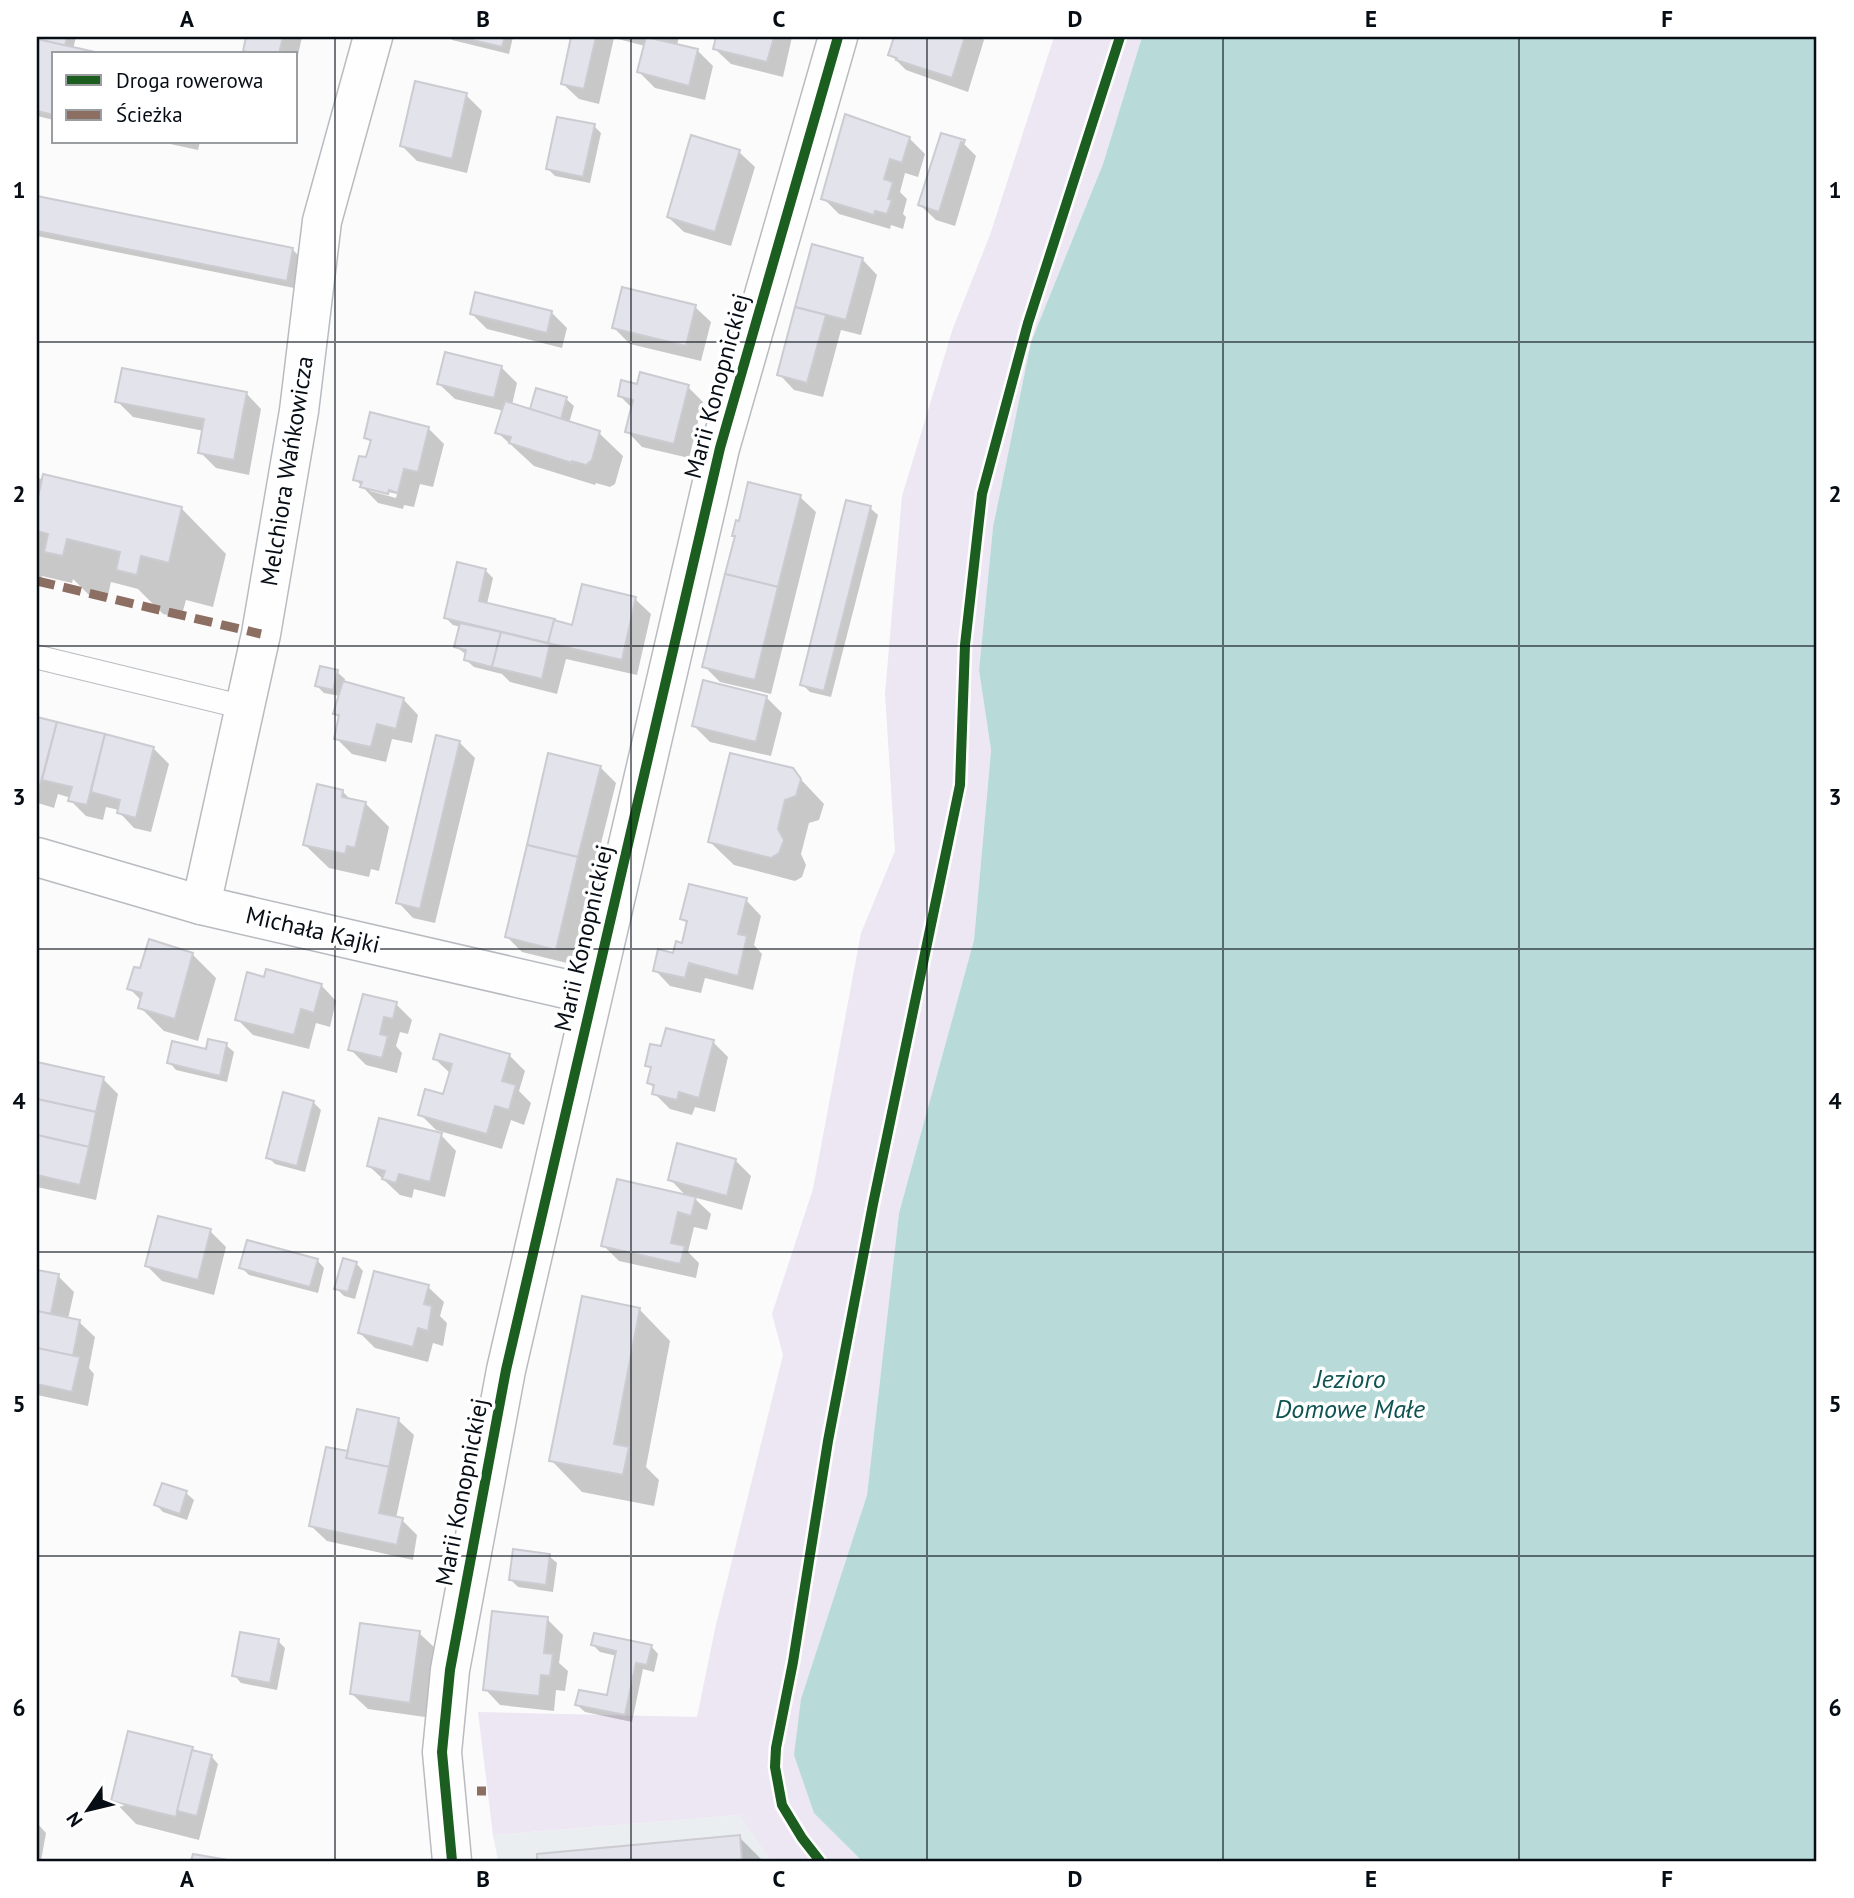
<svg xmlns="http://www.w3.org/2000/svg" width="1854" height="1898" viewBox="0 0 1854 1898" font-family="'PT Sans',sans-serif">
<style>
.built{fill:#eaeef1}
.green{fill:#ede6f3}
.water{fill:#b8dbd9}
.shadow{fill:#0003;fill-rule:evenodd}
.building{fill:#e3e4eb;stroke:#cbcbd1;stroke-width:2}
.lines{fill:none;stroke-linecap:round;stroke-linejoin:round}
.lane-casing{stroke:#b8bcc1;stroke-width:25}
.street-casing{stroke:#b8bcc1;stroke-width:41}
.secondary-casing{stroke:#b8bcc1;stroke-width:41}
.lane{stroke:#fefefe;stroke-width:23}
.street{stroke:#fefefe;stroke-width:38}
.secondary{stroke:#fefefe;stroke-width:38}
.quiet{stroke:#8d6e63;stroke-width:9;stroke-dasharray:18 9;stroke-linecap:butt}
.cycleway-casing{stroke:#fff;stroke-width:15}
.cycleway{stroke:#1b5e20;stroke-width:10}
.grid{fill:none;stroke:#060d15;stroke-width:2;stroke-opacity:0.55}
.labels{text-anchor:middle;stroke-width:7;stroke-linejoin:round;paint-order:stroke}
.street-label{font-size:24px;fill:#060d15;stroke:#fff}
.water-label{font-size:26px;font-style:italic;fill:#0f5452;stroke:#fff}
.neatline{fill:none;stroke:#060d15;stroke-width:2.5}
.grid-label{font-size:23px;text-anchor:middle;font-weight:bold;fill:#060d15}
</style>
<rect width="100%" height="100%" fill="#fbfbfb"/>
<polygon class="built" points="739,1815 771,1861 498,1861 493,1835"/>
<polygon class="green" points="1054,37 1142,37 1103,164 1031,342 993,527 979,670 991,750 974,940 899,1213 867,1495 801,1699 814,1812 862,1861 771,1861 739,1815 493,1835 478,1712 697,1717 715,1629 783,1355 772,1314 813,1189 861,933 895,851 885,694 902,496 953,328 990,235"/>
<polygon class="water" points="1142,37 1817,37 1817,1861 862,1861 814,1813 794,1755 801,1699 867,1495 899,1213 974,940 991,750 979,670 993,527 1031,342 1103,164"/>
<g class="shadow">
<polygon points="37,37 76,37 73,49 96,54 54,54 54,120 37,116"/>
<polygon points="248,37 302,37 296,64 296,54 249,54 245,50"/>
<polygon points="449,37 513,37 509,54 452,40"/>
<polygon points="573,37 679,37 677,45 698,51 713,66 705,100 655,88 639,72 645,46 614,38 599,104 579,99 563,84"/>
<polygon points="718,37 792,37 783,77 731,64 715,49"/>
<polygon points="896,37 981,37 984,40 968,92 906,70 890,54"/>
<polygon points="466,95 482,111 467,173 417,161 402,146"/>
<polygon points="594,126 601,133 590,183 555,176 548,169"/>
<polygon points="909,138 925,154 918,177 905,173 900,192 907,199 903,214 906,217 903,229 891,225 890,229 839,214 823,198"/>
<polygon points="961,141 976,156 955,226 936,220 920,205"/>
<polygon points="161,142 200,142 198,150"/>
<polygon points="739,152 755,167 731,246 684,232 668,217"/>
<polygon points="37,198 292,249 300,257 294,288 37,236"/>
<polygon points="813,246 862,259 877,275 861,335 841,330 823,397 794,390 779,374"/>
<polygon points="695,307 711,322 701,361 630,344 614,328"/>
<polygon points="551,312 567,328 562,348 487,329 471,313"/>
<polygon points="501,367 517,383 512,405 536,413 566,399 574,406 569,423 599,433 623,456 615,484 610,487 596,483 595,485 534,466 497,432 504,411 455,399 439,384"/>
<polygon points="638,386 688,387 703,402 689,458 642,447 627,431 632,408 619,395"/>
<polygon points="246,393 261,409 249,475 216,468 200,452 204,431 133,417 117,401"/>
<path d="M 428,428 L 444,444 L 433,487 L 420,484 L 414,507 L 404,505 L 403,509 L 378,503 L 355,479 L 368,459 L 372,443 L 366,438 ZM 370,488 L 397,494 L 396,498 L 370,491 Z"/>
<polygon points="37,478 182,509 226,554 213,607 186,600 181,618 163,614 138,589 111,582 107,600 90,596 73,579 72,583 42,576 40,585 37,584"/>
<polygon points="800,497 816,512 771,694 720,682 704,666 736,537 734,535"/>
<polygon points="870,508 878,515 831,697 810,692 802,684"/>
<polygon points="485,570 493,578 487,604 574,627 635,599 651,614 637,675 566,659 557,694 510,682 502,674 474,667 466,660 467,655 456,647 461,627 453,625 446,618"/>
<polygon points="337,672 345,679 344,683 403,699 418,715 412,743 392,739 386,762 352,754 336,738 340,719 335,714 340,696 324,693 317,686"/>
<polygon points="766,697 782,713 771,756 710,742 694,726"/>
<polygon points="37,719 153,748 169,764 151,832 134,828 119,812 119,810 106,807 103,820 86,816 70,800 71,798 58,794 54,808 38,803"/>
<polygon points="459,742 475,758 435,923 413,918 398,902"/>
<polygon points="600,767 616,783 571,964 522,952 507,937"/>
<polygon points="792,770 824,804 819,820 809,823 801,854 806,865 802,877 795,881 734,865 710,842"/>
<polygon points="343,792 351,800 365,803 389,827 379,871 371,869 369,877 329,868 305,845"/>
<polygon points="746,900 761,916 754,945 762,954 753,990 705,978 701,993 670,986 655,970 684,945 688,925 682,918"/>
<polygon points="192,954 216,978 198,1041 164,1031 140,1007 142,1001 129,988 141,970"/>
<polygon points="266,979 321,985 336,1001 330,1027 316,1023 309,1049 253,1035 237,1019"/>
<polygon points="396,1004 412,1020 408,1034 400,1032 396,1046 402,1053 397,1073 366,1065 350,1049"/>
<polygon points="713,1042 728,1057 715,1112 695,1107 692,1115 670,1109 654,1093 655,1089 649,1083 652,1070 647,1065 662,1048"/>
<polygon points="226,1045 234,1052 227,1082 176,1070 169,1062"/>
<polygon points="509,1055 525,1071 519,1091 531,1103 524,1125 511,1120 502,1149 436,1130 420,1114 444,1096 451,1074 435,1059"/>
<polygon points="37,1064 103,1079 118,1094 96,1200 37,1187"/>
<polygon points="313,1102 321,1110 305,1172 275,1164 268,1157"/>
<polygon points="441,1135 456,1151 445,1197 414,1189 412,1198 400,1195 369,1166"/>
<polygon points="735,1160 751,1176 742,1210 693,1197 711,1214 707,1230 694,1227 688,1252 699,1263 696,1278 619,1261 603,1245 687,1197 670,1179"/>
<polygon points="210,1231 226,1247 214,1295 162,1281 147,1266"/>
<polygon points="317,1260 324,1268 318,1293 249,1275 241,1267"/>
<polygon points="356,1263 363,1271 355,1299 344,1296 336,1288"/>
<polygon points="37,1271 58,1276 74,1292 68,1319 79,1322 95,1337 89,1368 94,1374 88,1406 37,1395"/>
<polygon points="428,1287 444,1302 440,1316 447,1323 443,1346 433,1343 428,1362 375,1348 360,1333"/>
<polygon points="639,1309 670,1341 646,1467 659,1480 654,1506 582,1492 551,1460"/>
<polygon points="398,1420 414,1435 396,1518 402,1520 417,1535 413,1560 327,1541 311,1526 349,1453"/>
<polygon points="163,1485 186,1493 194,1500 187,1520 163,1512 156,1505"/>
<polygon points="549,1556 557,1563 553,1592 518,1587 511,1580"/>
<polygon points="547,1619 563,1635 559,1663 568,1671 565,1691 556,1690 554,1711 500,1705 485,1689"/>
<polygon points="419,1633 435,1648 425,1717 368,1709 352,1694"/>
<polygon points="278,1641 285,1648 277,1690 241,1683 234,1675"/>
<polygon points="593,1645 651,1646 658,1654 654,1672 643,1669 632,1722 585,1712 577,1705 608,1697 617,1656 600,1652"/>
<polygon points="192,1749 195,1752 211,1756 218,1764 199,1840 136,1824 113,1800"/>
<polygon points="37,1823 46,1833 41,1861 37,1861"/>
<polygon points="739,1837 763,1861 539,1861 538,1856"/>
</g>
<g class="building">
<polygon points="37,37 67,37 65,46 37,39"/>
<polygon points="246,37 283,37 279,54 259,54 243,51"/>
<polygon points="459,37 505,37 502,47"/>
<polygon points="571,37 596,37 584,89 561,84"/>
<polygon points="646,37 698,49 689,86 637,72"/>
<polygon points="716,37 774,37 767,62 713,49"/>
<polygon points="894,37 965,37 952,78 896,60 897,58 888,55"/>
<polygon points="37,39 104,54 54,54 54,115 37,111"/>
<polygon points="415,81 467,93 452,159 400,146"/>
<polygon points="845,114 910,137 902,163 890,159 884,179 893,182 888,199 892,200 887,214 875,211 874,215 821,199"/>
<polygon points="557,117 595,124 583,177 546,169"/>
<polygon points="941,133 965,140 964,143 961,142 939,212 918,205"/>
<polygon points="691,135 740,150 715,232 667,217"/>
<polygon points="37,196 293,248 287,281 37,231"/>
<polygon points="812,244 863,258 846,320 795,307"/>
<polygon points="622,287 696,305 686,346 612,328"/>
<polygon points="475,292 552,311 547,333 470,314"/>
<polygon points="795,307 826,315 807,383 777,375"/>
<polygon points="445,352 502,366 494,398 437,384"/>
<polygon points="122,368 247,392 234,460 198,453 204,419 115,402"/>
<polygon points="640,372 689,385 674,444 625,432 633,400 618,396 621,380 637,384"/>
<polygon points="536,388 567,397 561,419 530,409"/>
<polygon points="505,401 600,431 592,460 586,465 572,461 572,463 509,443 511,437 495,433"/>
<polygon points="370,412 429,427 418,472 404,469 398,493 389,490 388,494 360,487 362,482 353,480 359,456 366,457 371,440 364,438"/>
<polygon points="43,474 182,507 169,563 141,556 137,575 116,570 120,552 67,539 63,556 44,552 48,534 37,531 37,502"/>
<polygon points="748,482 801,495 778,587 725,574 735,536 732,536 736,520 739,521"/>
<polygon points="846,500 871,506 824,691 800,685"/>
<polygon points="457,562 486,569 479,601 555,619 548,643 444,618"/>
<polygon points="725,574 778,587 755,680 702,667"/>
<polygon points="582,584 636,597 622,660 548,643 554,620 572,625"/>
<polygon points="460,623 501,632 492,667 464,660 466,650 454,647"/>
<polygon points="501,632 550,644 542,679 492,667"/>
<polygon points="320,666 338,670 333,690 315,686"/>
<polygon points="703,680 767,696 756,742 692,726"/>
<polygon points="343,681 404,698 396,729 377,724 371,747 334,739 339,715 333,714"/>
<polygon points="37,717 57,722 38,793 37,792"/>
<polygon points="57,722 105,734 87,805 68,801 72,787 42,780"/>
<polygon points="105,734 154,747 136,818 117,813 120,800 91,792"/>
<polygon points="436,735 460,741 420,909 396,903"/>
<polygon points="548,753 601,766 578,857 527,845"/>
<polygon points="730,753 793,768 801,779 796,796 785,800 778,829 784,840 779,853 771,858 708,842"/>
<polygon points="317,784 343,790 342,797 366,802 355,848 347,846 345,854 303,845"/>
<polygon points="527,845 578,857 556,950 505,937"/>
<polygon points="689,884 747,898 738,934 747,936 738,976 689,963 685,978 653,971 658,949 673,953 676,941 682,943 687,921 680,919"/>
<polygon points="149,939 193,953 175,1019 138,1008 142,993 127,989 134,967 140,968"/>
<polygon points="266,969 322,984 314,1013 301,1009 294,1035 235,1020 247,972 264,977"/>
<polygon points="363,994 397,1002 393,1019 384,1017 380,1034 388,1036 382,1058 348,1050"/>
<polygon points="666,1028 714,1040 699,1098 679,1092 677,1100 652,1094 654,1085 647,1083 651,1067 645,1066 650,1044 661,1046"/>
<polygon points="440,1034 510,1054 502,1081 516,1085 509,1110 495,1106 487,1134 418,1115 425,1089 443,1094 452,1064 433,1059"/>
<polygon points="208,1039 227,1043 220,1076 167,1063 172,1041 206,1049"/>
<polygon points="37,1062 104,1077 96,1112 37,1099"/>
<polygon points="283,1092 314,1101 297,1166 266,1158"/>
<polygon points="37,1099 96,1112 89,1147 37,1135"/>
<polygon points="379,1118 442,1133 430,1182 399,1174 396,1183 382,1179 385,1171 367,1166"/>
<polygon points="37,1135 89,1147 80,1185 37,1175"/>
<polygon points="677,1143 736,1159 727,1196 668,1180"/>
<polygon points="617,1179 696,1197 691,1216 678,1212 671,1243 685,1246 680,1264 601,1246"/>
<polygon points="158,1216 211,1229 198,1280 145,1266"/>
<polygon points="247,1240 318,1259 310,1287 239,1268"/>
<polygon points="343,1258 357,1262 348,1292 334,1289"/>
<polygon points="37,1270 59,1274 51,1314 37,1311"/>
<polygon points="374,1271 429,1285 424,1304 432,1306 428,1331 418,1328 413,1347 358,1333"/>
<polygon points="582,1296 640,1308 614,1444 629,1447 623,1475 549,1461"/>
<polygon points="37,1311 80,1320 73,1356 37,1348"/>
<polygon points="37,1348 80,1357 72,1392 37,1384"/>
<polygon points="357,1409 399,1418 389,1467 346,1458"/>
<polygon points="326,1447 348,1451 346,1458 389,1467 379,1513 403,1518 397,1545 309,1526"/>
<polygon points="162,1483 187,1491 180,1514 154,1505"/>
<polygon points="513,1549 550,1554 546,1585 509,1580"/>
<polygon points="492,1611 548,1617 544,1653 553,1654 550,1676 541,1675 539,1696 483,1690"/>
<polygon points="360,1623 420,1631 410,1703 350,1694"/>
<polygon points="240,1632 279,1639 270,1683 232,1676"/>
<polygon points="594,1633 652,1645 647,1665 636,1663 625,1715 575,1705 579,1690 607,1695 616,1651 591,1645"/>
<polygon points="128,1731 193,1747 176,1817 111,1801"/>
<polygon points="192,1750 212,1755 197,1816 177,1811"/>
<polygon points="740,1835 742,1861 537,1861 537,1854"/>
<polygon points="193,1854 234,1861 191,1861"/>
</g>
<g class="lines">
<g class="lane-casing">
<polyline id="lane" points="37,657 243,707"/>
</g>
<g class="street-casing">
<g id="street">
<polyline points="37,857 201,905 592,995"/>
<polyline points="201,905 261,634 299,411 322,221 373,37"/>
</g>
</g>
<g class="secondary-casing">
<polyline id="secondary" points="452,1861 442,1752 450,1670 506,1370 720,448 838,37"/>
</g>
<use href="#lane" class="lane"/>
<use href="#street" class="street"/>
<use href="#secondary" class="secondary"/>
<g class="quiet">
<polyline points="37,581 261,634"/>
<polyline points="477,1791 486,1791"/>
</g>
<g class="cycleway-casing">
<g id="cycleway">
<polyline points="452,1861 442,1752 450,1670 506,1370 720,448 838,37"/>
<polyline points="820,1861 802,1838 782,1805 775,1767 776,1748 793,1662 828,1441 873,1204 960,785 965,645 982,494 1028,323 1120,37"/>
</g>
</g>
<use href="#cycleway" class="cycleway"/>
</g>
<path class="grid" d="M 335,37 L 335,1861M 631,37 L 631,1861M 927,37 L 927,1861M 1223,37 L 1223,1861M 1519,37 L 1519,1861M 37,342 L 1817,342M 37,646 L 1817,646M 37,949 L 1817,949M 37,1252 L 1817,1252M 37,1556 L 1817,1556"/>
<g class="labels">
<g class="street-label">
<text transform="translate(717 386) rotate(-75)" y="8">Marii Konopnickiej</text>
<text transform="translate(287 471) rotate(-81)" y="8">Melchiora Wańkowicza</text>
<text transform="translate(313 930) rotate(13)" y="8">Michała Kajki</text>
<text transform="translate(584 938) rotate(-77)" y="8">Marii Konopnickiej</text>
<text transform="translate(462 1492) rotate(-79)" y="8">Marii Konopnickiej</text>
</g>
<g class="water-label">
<text x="1350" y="1388">Jezioro<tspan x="1350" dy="30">Domowe Małe</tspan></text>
</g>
</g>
<rect width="1854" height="1898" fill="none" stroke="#ffffff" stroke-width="77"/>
<rect x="52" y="52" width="245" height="91" fill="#ffffff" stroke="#9b9ea1" stroke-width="2"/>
<rect x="66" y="75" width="35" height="10" fill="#1b5e20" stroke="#9b9ea1" stroke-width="2"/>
<text x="116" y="88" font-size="21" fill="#060d15">Droga rowerowa</text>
<rect x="66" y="110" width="35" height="10" fill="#8d6e63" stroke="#9b9ea1" stroke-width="2"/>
<text x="116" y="122" font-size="21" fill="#060d15">Ścieżka</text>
<g transform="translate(88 1810) rotate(235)" stroke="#ffffff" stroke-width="5" paint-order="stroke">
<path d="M0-5L12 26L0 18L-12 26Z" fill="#060d15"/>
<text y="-10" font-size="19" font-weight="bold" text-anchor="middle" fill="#060d15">N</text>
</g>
<rect x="38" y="38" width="1777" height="1822" class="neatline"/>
<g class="grid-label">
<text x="187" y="27">A</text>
<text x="483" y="27">B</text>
<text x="779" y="27">C</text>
<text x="1075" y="27">D</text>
<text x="1371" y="27">E</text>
<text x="1667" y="27">F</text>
<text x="19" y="198">1</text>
<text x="1835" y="198">1</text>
<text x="19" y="502">2</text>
<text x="1835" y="502">2</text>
<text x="19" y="805">3</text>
<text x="1835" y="805">3</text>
<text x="19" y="1109">4</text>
<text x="1835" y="1109">4</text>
<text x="19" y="1412">5</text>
<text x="1835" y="1412">5</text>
<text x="19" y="1716">6</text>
<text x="1835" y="1716">6</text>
<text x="187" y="1887">A</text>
<text x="483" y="1887">B</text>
<text x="779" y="1887">C</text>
<text x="1075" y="1887">D</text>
<text x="1371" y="1887">E</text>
<text x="1667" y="1887">F</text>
</g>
</svg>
